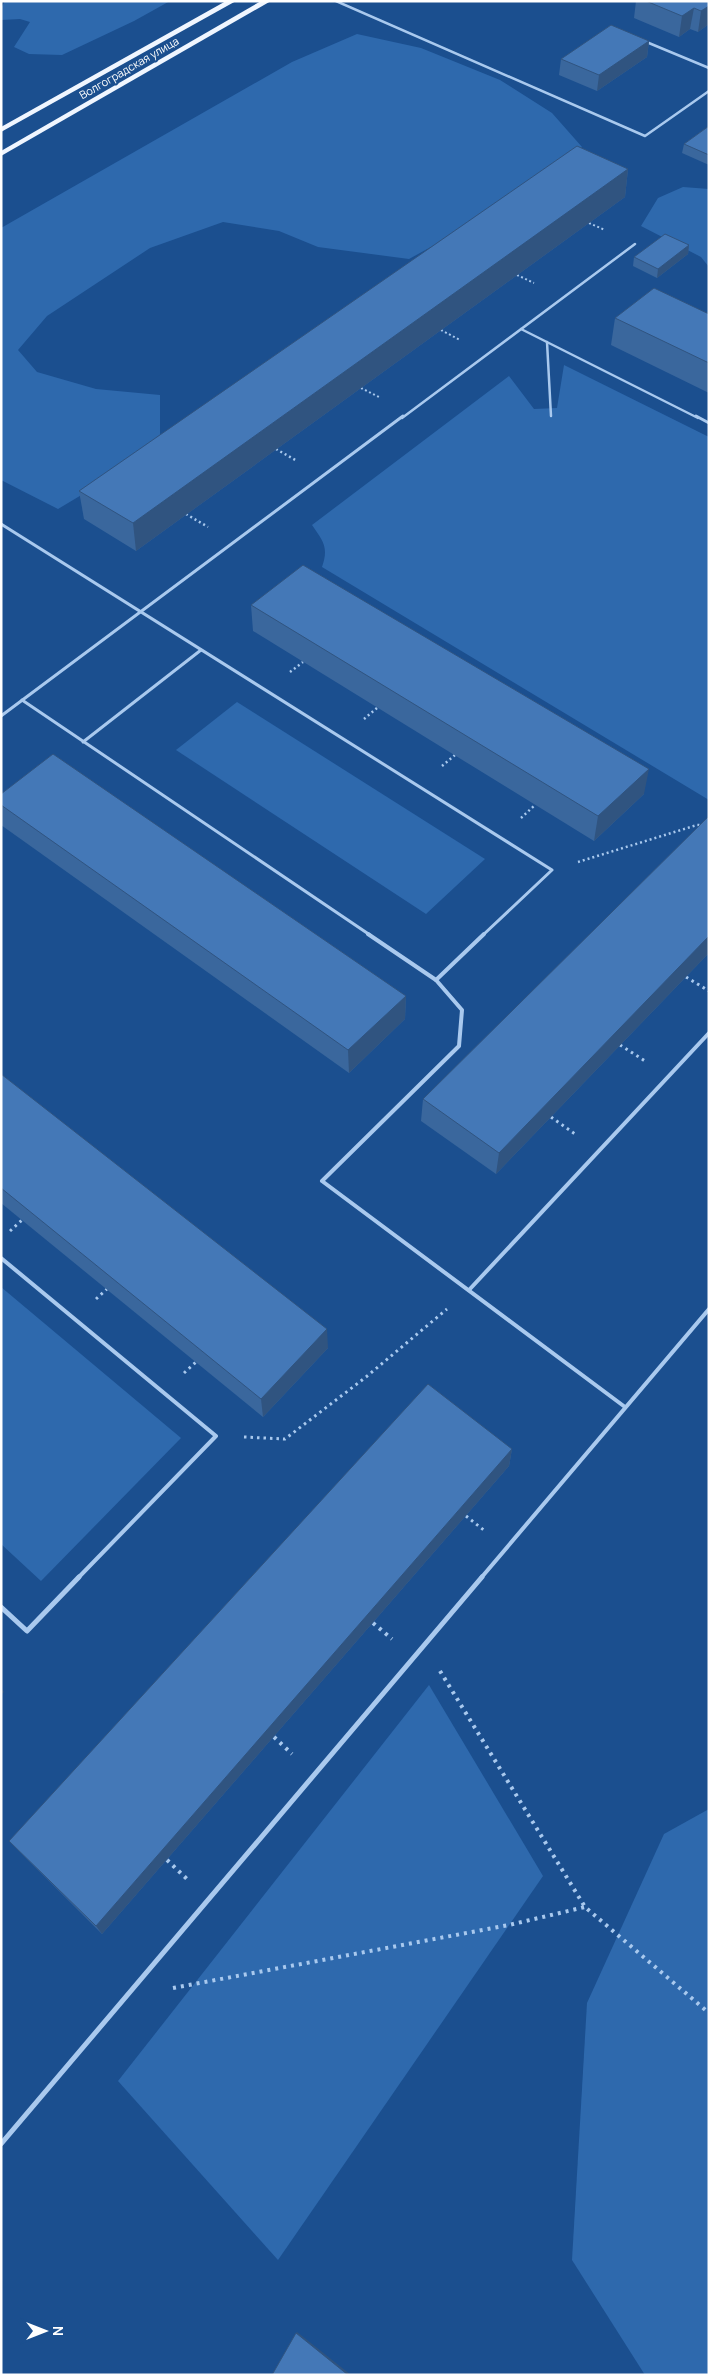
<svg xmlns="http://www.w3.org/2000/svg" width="710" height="2376" viewBox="0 0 710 2376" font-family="Manrope,sans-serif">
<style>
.green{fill:#2e69ad}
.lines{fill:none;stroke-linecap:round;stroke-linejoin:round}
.path-far3{stroke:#a9c9ee;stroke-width:2;stroke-dasharray:2 2.5;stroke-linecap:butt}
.path-far2{stroke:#a9c9ee;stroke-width:2.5;stroke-dasharray:2 3;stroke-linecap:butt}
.path-far1{stroke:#a9c9ee;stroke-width:3;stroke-dasharray:2.5 4;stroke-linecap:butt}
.path{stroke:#a9c9ee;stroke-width:4;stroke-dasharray:3 5;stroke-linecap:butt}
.lane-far3{stroke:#a9c9ee;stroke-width:2.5}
.lane-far2{stroke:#a9c9ee;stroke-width:3}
.lane-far1{stroke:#a9c9ee;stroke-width:4}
.lane{stroke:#a9c9ee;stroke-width:5}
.primary{fill:#f0f6ff;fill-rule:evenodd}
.wall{fill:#3a679d}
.shaded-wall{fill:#305480}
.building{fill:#4478b7;stroke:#305480}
.labels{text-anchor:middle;stroke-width:4;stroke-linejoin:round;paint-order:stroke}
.far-street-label{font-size:11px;fill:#fff;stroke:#1b4f8f}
</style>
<rect width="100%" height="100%" fill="#1b4f8f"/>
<g class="green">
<polygon points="5,1 170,1 134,21 62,55 29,54 14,47 30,22 20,19 1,20 1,8"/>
<polygon points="357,34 421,48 500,80 552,113 582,147 556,170 491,214 409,259 318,247 279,231 223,222 150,248 47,316 18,350 37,372 96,389 160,395 160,448 58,509 1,480 1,228 292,62"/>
<polygon points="683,187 709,189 709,267 701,257 641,226 658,198"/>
<path d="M 564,365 L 709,437 L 709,800 L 322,567 C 329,547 323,541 312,525 L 509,376 L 534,409 L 557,408 Z"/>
<polygon points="237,702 485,859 426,914 176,750"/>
<polygon points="1,1287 181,1438 41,1581 1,1544"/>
<polygon points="429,1685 543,1876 278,2260 118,2081"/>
<polygon points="709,1809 709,2375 645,2375 572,2260 587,2003 664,1834"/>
</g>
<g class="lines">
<g class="path-far3">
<polyline points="589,223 605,230"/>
<polyline points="517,275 534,283"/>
<polyline points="441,330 460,340"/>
<polyline points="361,388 379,397"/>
</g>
<g class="path-far2">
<polyline points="276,449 297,461"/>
<polyline points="186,514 208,527"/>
<polyline points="290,672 303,662"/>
<polyline points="364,719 377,708"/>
<polyline points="442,766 455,755"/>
<polyline points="521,818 535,805"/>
<polyline points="578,862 697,825 709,825"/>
</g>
<g class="path-far1">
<polyline points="686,977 709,991"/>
<polyline points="620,1045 645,1061"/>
<polyline points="551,1117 575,1134"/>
<polyline points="10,1231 22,1220"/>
<polyline points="96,1299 107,1289"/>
<polyline points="184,1373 196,1362"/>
<polyline points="244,1437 285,1439 366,1377 447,1309"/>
<polyline points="466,1516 485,1531"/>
</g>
<g class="path">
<polyline points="373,1623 392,1639"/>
<polyline points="440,1671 585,1907 709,2013"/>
<polyline points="274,1737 292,1754"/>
<polyline points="167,1860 188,1880"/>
<polyline points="173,1988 509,1925 585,1907"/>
</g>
<g class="lane-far3">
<polyline points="336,1 645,136 709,91"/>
<polyline points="644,41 709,68"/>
<polyline points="521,329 698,418"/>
<polyline points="547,342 551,416"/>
<polyline points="402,418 635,244"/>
</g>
<g class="lane-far2">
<polyline points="696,416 709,423"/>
<polyline points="1,524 552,870 483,935"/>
<polyline points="22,700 370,935"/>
<polyline points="1,716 403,416"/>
<polyline points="83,742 201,650"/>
</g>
<g class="lane-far1">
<polyline points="368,934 436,980 462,1010 459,1046 322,1181 625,1407"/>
<polyline points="436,980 484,934"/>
<polyline points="1,1258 216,1436 78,1578"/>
<polyline points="469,1290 709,1033"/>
<polyline points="481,1578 709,1309"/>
</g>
<g class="lane">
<polyline points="1,1607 27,1631 79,1577"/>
<polyline points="1,2144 482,1577"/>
</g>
<g class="primary">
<polygon points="226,1 236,1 1,132 1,127"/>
<polygon points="261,1 271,1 1,156 1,151"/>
</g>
</g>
<g class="wall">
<polygon points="636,1 709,1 709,24 698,32 690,29 679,37 634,18"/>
<polygon points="649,41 647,57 597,91 559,75 561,59"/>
<polygon points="709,126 709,165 682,153 684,144"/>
<polygon points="628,169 625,197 136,551 84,519 79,491"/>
<polygon points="689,245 688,254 657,278 633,266 634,257"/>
<polygon points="709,314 709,393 611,345 615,318"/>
<polygon points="251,605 644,794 594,841 253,631"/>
<polygon points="1,794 406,996 405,1019 349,1073 1,825"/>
<polygon points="709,816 709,953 496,1174 421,1121 423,1099"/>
<polygon points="1,1074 328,1348 263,1417 1,1203"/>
<polygon points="512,1449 509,1466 102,1934 9,1841"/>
</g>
<g class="shaded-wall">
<polygon points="709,6 709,24 698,32 701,11"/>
<polygon points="694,8 690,29 679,37 682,16"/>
<polygon points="649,41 647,57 597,91 599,75"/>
<polygon points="628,169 625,197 136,551 133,523"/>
<polygon points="689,245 688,254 657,278 658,269"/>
<polygon points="649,769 644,794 594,841 598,816"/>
<polygon points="709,936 709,953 496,1174 499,1153"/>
<polygon points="406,996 405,1019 349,1073 348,1050"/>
<polygon points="327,1329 328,1348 263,1417 261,1399"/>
<polygon points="512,1449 509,1466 102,1934 96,1926"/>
<polygon points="1,1687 4,1692 1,1695"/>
<polygon points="297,2332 351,2375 348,2375 296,2333"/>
</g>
<g class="building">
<polygon points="646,1 709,1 709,6 701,11 694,8 682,16"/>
<polygon points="611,25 649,41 599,75 561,59"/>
<polygon points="709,126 709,155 684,144"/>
<polygon points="577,146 628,169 133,523 79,491"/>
<polygon points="665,234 689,245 658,269 634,257"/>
<polygon points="654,288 709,314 709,363 615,318"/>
<polygon points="303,565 649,769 598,816 251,605"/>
<polygon points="53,754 406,996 348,1050 1,805 1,794"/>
<polygon points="709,816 709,936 499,1153 423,1099"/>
<polygon points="1,1074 327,1329 261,1399 1,1188"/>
<polygon points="428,1384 512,1449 96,1926 9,1841"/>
<polygon points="296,2333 348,2375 272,2375"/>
</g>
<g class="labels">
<g class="far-street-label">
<text transform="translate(129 68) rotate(-30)" y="4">Волгоградская улица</text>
</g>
</g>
<rect width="710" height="2376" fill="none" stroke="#ffffff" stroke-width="5"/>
<g transform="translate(45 2331) rotate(90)" stroke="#1b4f8f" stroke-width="4" paint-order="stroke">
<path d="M0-4L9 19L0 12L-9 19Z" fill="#ffffff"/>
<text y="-8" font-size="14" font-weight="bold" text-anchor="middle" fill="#ffffff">N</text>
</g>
</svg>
